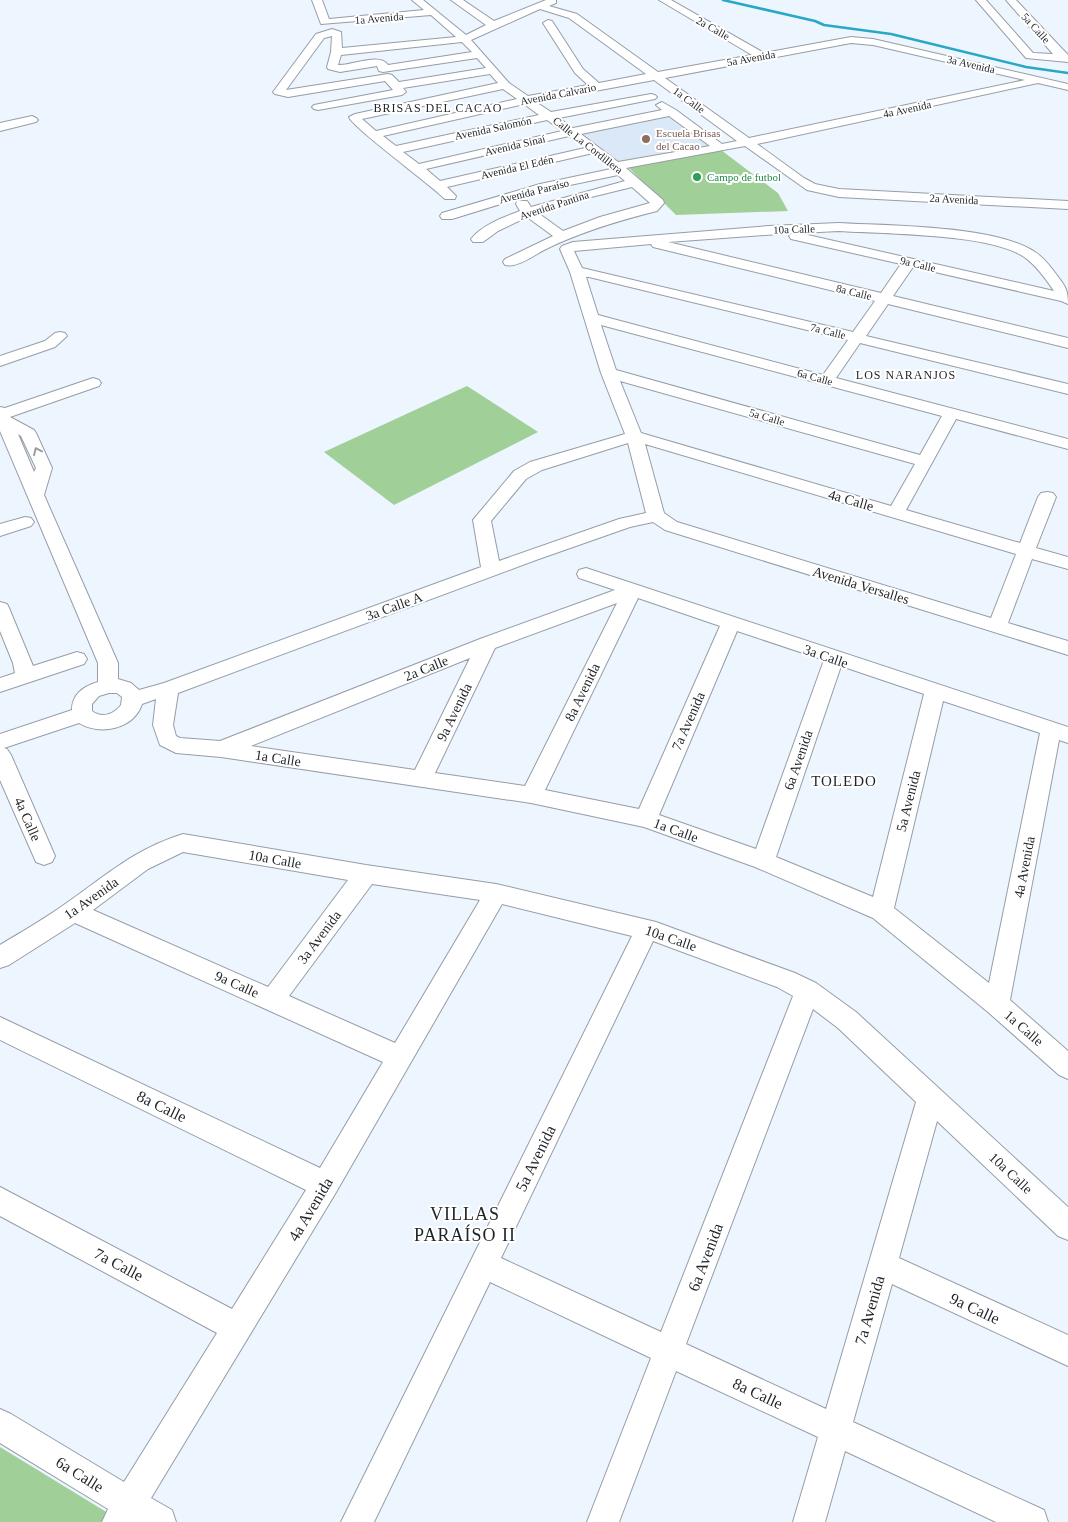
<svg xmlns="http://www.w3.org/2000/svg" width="1068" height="1522" viewBox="0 0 1068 1522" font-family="Georgia,serif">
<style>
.built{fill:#dbe8f8}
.green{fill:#a0d097}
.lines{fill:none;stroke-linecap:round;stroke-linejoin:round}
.stream{stroke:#29a8c5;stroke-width:2.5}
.minor-casing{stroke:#969da6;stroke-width:2}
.minor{fill:#fff;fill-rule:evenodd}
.oneway{stroke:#9a9c9d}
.education-dot{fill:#8d6e63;stroke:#fff;stroke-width:2}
.leisure-dot{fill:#2e9e5b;stroke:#fff;stroke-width:2}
.labels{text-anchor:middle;stroke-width:4;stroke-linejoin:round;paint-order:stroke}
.far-street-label{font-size:11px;fill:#1f2226;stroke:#fff}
.far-education-label{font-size:11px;fill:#785e54;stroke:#fff;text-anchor:start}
.far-leisure-label{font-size:11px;fill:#27864d;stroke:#fff;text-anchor:start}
.far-neighbourhood-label{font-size:12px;letter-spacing:1px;fill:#1f2226;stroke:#fff}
.street-label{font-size:14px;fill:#1f2226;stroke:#fff}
.neighbourhood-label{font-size:15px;letter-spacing:1px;fill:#1f2226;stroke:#fff}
.near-street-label{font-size:16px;fill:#1f2226;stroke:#fff}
.near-neighbourhood-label{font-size:18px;letter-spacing:1px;fill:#1f2226;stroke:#fff}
</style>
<rect width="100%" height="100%" fill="#edf5ff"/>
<polygon class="built" points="670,116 714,145 621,163 579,133"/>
<g class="green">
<polygon points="721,150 778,193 788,211 676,215 628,167"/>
<polygon points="467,386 538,432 394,505 324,452"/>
<polygon points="0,1447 108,1513 102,1522 0,1522"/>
</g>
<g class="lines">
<polyline class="stream" points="723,0 815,21 824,25 891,34 1026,67 1068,73"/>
<g class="minor-casing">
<g id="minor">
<path d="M 312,0 L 322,0 L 329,19 L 424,10 L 412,0 L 423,0 L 466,35 L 486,25 L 451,0 L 463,0 L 494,21 L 546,0 L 556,0 L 556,3 L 549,6 L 577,14 L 658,72 L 752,55 L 659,0 L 671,0 L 764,53 L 851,37 L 873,39 L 1068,84 L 1068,90 L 1038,83 L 757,144 L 804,178 L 815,184 L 839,189 L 1068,201 L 1068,209 L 839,197 L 807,190 L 745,146 L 626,168 L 663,200 L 664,203 L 657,211 C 617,221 580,232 544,250 C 533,256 517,268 505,265 L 503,262 L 505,259 L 553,236 L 527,217 L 498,231 L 483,242 L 473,242 L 471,239 C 482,225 504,217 520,211 L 516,204 L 517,201 L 527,201 L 531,207 L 625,181 L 618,175 L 546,190 L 452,219 L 442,219 L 440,216 L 442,213 L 540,184 L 611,169 L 593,153 L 447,187 L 456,196 L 455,199 L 445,199 C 431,185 352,127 349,117 L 355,114 L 498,83 L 490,74 L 403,88 L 406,92 L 402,95 L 318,110 L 314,109 L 312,107 L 314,105 L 393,90 L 385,81 L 288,97 L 275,94 L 273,92 L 316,34 L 332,29 L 341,32 L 342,48 L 456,37 L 431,15 L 321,24 ZM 540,9 L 569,18 L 646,74 L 599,83 L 583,69 L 552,21 L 548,20 L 543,23 L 575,73 L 588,85 L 528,96 L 509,83 L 471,40 ZM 332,36 L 331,52 L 327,67 L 328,69 L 340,72 L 377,66 L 379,71 L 383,72 L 477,58 L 486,68 L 399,82 L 392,75 L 388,74 L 286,90 L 324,38 ZM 462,42 L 472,52 L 388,65 C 380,52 351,66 338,65 L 341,55 ZM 851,43 L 873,45 L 1025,80 L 749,138 L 665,78 ZM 654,80 L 737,141 L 722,144 L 676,110 L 662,102 L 656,105 L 662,110 L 573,128 L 559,118 L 655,99 L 657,97 L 655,95 L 651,94 L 551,112 L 536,102 ZM 503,89 L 517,99 L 376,131 L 362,119 ZM 524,104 L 539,115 L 396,146 L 383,136 ZM 669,116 L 710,146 L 618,162 L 581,134 ZM 547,120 L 562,131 L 419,164 L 403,152 ZM 569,136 L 585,148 L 440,181 L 426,169 ZM 632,187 L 650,203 L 600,217 L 563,231 L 538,213 L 575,201 Z"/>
<polygon points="976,0 986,0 1033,53 1053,54 1006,0 1016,0 1068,55 1068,62 1026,58"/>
<polygon points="32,116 36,118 38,120 36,122 0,131 0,123"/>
<path d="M 839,223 C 889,226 994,225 1035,252 C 1043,257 1050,266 1056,274 C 1065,286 1068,289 1068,304 L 1061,301 L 913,267 L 893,296 L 1068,338 L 1068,348 L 888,304 L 866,336 L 1068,384 L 1068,394 L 860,343 L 836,378 L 1068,439 L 1068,449 L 956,419 L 906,510 L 1020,543 L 1038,497 L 1041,493 L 1047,492 L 1053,493 L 1056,497 L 1036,548 L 1068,557 L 1068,569 L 1032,559 L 1008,623 L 1068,641 L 1068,655 L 665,530 L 653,522 L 630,527 L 536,560 L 178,693 L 173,725 L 176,736 L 180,738 L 220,741 L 480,639 L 615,590 L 579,578 L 577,574 L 579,570 L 586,568 L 1068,727 L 1068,743 L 1059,740 L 1010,1000 L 1068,1051 L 1068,1079 L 1059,1075 L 988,1012 L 873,918 L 755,867 L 644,827 L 531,803 L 221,757 L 176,753 L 160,745 L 153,725 L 156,699 L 142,704 C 134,729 100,736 79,723 L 4,748 L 7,749 L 11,755 L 55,856 L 52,862 L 44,865 L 36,862 L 0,780 L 0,734 L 72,710 C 72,694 84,686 98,682 L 98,663 L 0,431 L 0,407 L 5,408 L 93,378 L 99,380 L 101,383 L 99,386 L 10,417 L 34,430 L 36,433 L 52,468 L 44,495 L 118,663 L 118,679 L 131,683 L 139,690 L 164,683 L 481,567 L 473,520 L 514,471 L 530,462 L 625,434 L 601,373 L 570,272 L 560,249 L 562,246 L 573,242 L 769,226 ZM 839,231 C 882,234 995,233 1027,259 C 1038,268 1046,279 1054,291 L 799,233 ZM 792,233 L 789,236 L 791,239 L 901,264 L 881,293 L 668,242 ZM 651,244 L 653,247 L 875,301 L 853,332 L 582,268 L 574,251 ZM 586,277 L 589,277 L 848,340 L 823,375 L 598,315 ZM 601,325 L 942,416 L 920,455 L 616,370 ZM 620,381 L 915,464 L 891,506 L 641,433 ZM 18,434 L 21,436 L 36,468 L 34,472 ZM 628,443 L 646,513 L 619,519 L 499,561 L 491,521 L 526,479 L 542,470 ZM 645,444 L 1016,554 L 991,618 L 677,522 L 664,513 ZM 638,598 L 720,626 L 639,809 L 545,790 ZM 617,603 L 525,786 L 435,773 L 495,648 ZM 737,631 L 824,660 L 756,849 L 659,815 ZM 470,658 L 415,770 L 251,746 ZM 841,666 L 924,694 L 873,897 L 776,857 ZM 109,693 L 117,693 L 122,697 L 121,705 C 114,714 102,719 92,711 L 92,704 L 99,696 ZM 943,701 L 1040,733 L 989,983 L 894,908 Z"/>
<polygon points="60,332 65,333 67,336 55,347 0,366 0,356 45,341 55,333"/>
<polygon points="25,517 31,518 34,522 31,526 0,536 0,524"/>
<polygon points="0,602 7,604 9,608 33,666 77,652 84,654 87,659 84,664 0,692 0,678 15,673 13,663 0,631"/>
<path d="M 183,834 L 366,865 L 496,884 L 656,922 L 795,973 L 816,983 L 856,1012 L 1068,1207 L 1068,1240 L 1058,1236 L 937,1121 L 899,1258 L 1068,1335 L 1068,1366 L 892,1284 L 853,1422 L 1044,1510 L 1048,1522 L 996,1522 L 845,1451 L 825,1522 L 793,1522 L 818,1437 L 676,1371 L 619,1522 L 587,1522 L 651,1358 L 490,1282 L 374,1522 L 341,1522 L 632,936 L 502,904 L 335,1194 L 151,1498 L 172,1510 L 176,1522 L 102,1522 L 108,1509 L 0,1443 L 0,1409 L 11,1414 L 124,1482 L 217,1333 L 0,1216 L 0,1187 L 232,1309 L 306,1190 L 0,1040 L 0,1017 L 320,1168 L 383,1062 L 75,923 L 9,965 L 0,968 L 0,945 C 23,931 46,918 68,902 C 108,874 135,849 183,834 ZM 183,852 L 348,880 L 268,987 L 93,910 L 148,869 ZM 372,884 L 480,900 L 395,1043 L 289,996 ZM 653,941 L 777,987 L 793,996 L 661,1332 L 501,1258 ZM 813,1009 L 838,1028 L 916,1102 L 826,1409 L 686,1344 Z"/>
</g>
</g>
<use href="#minor" class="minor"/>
</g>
<defs><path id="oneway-chevron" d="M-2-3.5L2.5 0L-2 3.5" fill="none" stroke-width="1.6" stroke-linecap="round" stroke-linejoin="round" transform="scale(1.25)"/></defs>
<use class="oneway" href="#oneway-chevron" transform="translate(37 451) rotate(-115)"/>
<circle class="education-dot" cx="646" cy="139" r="5"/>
<circle class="leisure-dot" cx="697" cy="177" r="5"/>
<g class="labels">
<g class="far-street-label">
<text transform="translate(379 18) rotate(-5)" y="4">1a Avenida</text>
<text transform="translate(713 28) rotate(29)" y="4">2a Calle</text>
<text transform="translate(1036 28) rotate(48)" y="4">5a Calle</text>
<text transform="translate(751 58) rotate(-10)" y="4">5a Avenida</text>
<text transform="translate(971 64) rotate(13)" y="4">3a Avenida</text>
<text transform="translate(558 94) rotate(-11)" y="4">Avenida Calvario</text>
<text transform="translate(689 100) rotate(36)" y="4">1a Calle</text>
<text transform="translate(907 109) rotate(-12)" y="4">4a Avenida</text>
<text transform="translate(493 128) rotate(-12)" y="4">Avenida Salomón</text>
<text transform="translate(515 145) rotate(-13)" y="4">Avenida Sinaí</text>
<text transform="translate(588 145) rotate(38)" y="4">Calle La Cordillera</text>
<text transform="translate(517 167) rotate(-13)" y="4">Avenida El Edén</text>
<text transform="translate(534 191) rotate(-14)" y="4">Avenida Paraíso</text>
<text transform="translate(954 199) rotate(3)" y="4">2a Avenida</text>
<text transform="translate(554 205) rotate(-18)" y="4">Avenida Pantina</text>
<text transform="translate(794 229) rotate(-2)" y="4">10a Calle</text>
<text transform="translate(918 264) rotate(13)" y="4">9a Calle</text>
<text transform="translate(854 292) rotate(14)" y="4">8a Calle</text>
<text transform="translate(828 331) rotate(14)" y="4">7a Calle</text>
<text transform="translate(815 377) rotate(15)" y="4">6a Calle</text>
<text transform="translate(767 417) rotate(16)" y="4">5a Calle</text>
</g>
<g class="far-education-label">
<text x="656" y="137">Escuela Brisas<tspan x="656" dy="13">del Cacao</tspan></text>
</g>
<g class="far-leisure-label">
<text x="707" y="181">Campo de futbol</text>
</g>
<g class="far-neighbourhood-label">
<text x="438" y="112">BRISAS DEL CACAO</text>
<text x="906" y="379">LOS NARANJOS</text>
</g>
<g class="street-label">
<text transform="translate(851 500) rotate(16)" y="5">4a Calle</text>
<text transform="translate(861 585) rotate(17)" y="5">Avenida Versalles</text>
<text transform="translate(394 606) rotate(-20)" y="5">3a Calle A</text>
<text transform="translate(826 656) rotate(19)" y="5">3a Calle</text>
<text transform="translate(426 668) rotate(-22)" y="5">2a Calle</text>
<text transform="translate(582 692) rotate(-64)" y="5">8a Avenida</text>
<text transform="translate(454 712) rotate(-64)" y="5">9a Avenida</text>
<text transform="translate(688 721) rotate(-66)" y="5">7a Avenida</text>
<text transform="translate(278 758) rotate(9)" y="5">1a Calle</text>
<text transform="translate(798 760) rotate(-71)" y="5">6a Avenida</text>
<text transform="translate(908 801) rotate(-76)" y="5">5a Avenida</text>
<text transform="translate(28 819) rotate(66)" y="5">4a Calle</text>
<text transform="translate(676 830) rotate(20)" y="5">1a Calle</text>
<text transform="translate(275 859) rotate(10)" y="5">10a Calle</text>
<text transform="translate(1024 867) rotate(-79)" y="5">4a Avenida</text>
<text transform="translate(91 898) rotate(-35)" y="5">1a Avenida</text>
<text transform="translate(319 937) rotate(-53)" y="5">3a Avenida</text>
<text transform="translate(671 938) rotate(19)" y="5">10a Calle</text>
<text transform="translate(237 984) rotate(24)" y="5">9a Calle</text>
<text transform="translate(1024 1028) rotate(41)" y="5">1a Calle</text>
<text transform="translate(1011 1173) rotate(43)" y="5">10a Calle</text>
</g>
<g class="neighbourhood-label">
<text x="844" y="786">TOLEDO</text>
</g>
<g class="near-street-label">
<text transform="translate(162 1106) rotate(26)" y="6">8a Calle</text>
<text transform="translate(535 1158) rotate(-64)" y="6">5a Avenida</text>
<text transform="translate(310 1209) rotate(-59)" y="6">4a Avenida</text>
<text transform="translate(705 1257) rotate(-69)" y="6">6a Avenida</text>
<text transform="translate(119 1264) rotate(28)" y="6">7a Calle</text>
<text transform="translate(975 1308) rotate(25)" y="6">9a Calle</text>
<text transform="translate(869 1310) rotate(-74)" y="6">7a Avenida</text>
<text transform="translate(758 1393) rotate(25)" y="6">8a Calle</text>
<text transform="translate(80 1474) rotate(32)" y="6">6a Calle</text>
</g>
<g class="near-neighbourhood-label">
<text x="465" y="1220">VILLAS<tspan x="465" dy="21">PARAÍSO II</tspan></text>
</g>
</g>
</svg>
